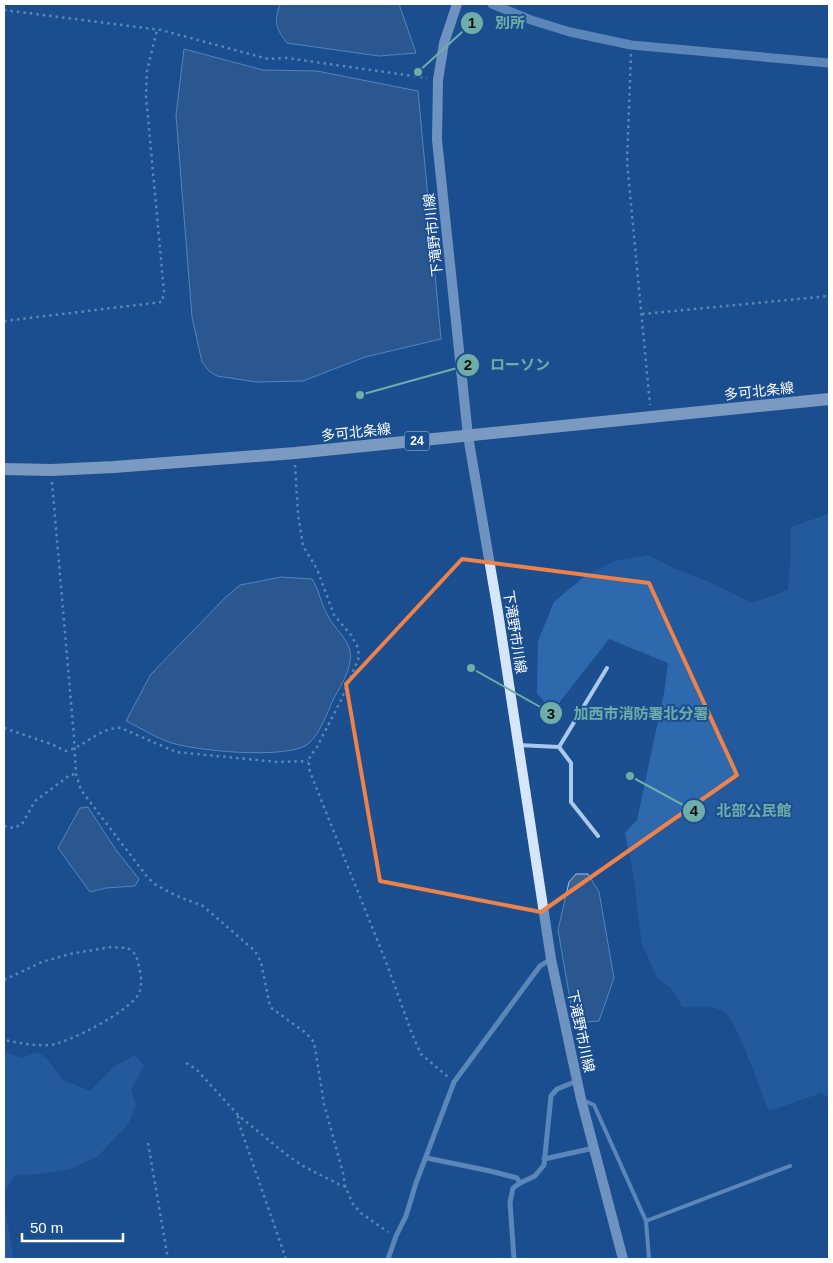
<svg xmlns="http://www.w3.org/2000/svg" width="833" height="1263" viewBox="0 0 833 1263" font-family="Arial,'Noto Sans JP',sans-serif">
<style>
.green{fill:#2e69ad}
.water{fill:#3c6290;stroke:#9cc4f0}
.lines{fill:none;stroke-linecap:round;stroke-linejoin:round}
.path{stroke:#a9c9ee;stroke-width:2.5;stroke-dasharray:2.5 4;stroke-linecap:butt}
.service{stroke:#a9c9ee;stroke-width:4}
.minor{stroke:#a9c9ee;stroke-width:5}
.tertiary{stroke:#a9c9ee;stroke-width:9}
.secondary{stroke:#d6e6fa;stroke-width:10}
.primary{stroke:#f0f6ff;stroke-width:12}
.marked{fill:none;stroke:#ee8249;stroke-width:4;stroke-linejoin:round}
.labels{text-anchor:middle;stroke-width:4;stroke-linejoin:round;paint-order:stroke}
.shield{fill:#1b4f8f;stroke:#bbcadd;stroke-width:1}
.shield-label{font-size:12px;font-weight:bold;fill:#fff}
.street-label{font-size:14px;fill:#fff;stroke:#1b4f8f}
.leader{fill:none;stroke:#6fada8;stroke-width:2}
.callout-dot{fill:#6fada8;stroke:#1b4f8f;stroke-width:2}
.mark-label{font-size:15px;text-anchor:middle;font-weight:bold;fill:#111}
.callout-label{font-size:15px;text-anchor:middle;font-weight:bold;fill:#6fada8;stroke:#1b4f8f;stroke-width:4;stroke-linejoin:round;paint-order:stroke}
</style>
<rect width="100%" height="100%" fill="#1b4f8f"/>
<g class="green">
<path d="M 829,514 L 829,1097 L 821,1093 L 769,1111 C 761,1093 737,1020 724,1012 C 711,1004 697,1007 683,1007 L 670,987 L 658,979 L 642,945 L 633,872 L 625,833 L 637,820 L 664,693 L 668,663 L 609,639 L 552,712 L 537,693 L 538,641 L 554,602 L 585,576 L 615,561 L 648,555 L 675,569 L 709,582 L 752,603 L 788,590 L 791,557 L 791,527 Z"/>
<polygon points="4,1052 22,1058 38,1052 47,1059 63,1080 90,1091 112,1068 134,1055 144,1065 131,1090 136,1106 128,1124 98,1156 70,1169 38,1174 15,1175 4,1193"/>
<polygon points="4,1205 14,1259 4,1259"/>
</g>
<g class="water">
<path d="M 280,4 L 399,4 L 416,53 L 379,56 L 287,43 C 275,27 274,23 280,4 Z"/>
<polygon points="184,49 263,70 317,71 418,91 441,339 365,357 303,381 256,382 217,376 209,371 202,362 192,317 176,115"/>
<path d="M 281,577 L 312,579 C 319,590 321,603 327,614 C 332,625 343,634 348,645 C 356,662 342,684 334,698 C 327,713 320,734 308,744 C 288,760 190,751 166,741 C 153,736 139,727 126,721 L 151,674 L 226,597 L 240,585 Z"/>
<polygon points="88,807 116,850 139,879 135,886 106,888 90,892 58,848 80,808"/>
<polygon points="576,874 588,874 599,892 614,978 599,1021 574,1023 558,930 569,882"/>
</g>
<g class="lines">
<g class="path">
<polyline points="4,10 161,30 268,59 287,58 427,78"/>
<polyline points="631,54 627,162 650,405"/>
<polyline points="642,314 829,296"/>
<polyline points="4,321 162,302 164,292 146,96 147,71 157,30"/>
<path d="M 295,465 L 298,514 L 303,546 L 317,569 L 334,615 L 351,635 L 358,648 L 359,657 L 341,700 L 316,749 C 308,757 308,761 310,772 L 388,967 L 412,1034 L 421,1054 L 448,1077"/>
<polyline points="52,482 74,737 76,774 81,790 148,878 156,885 177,896 203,906 255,951 261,962 270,1007 306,1033 314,1042 324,1104 343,1173 345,1186 353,1204 361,1213 388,1232"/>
<path d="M 4,728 L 51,744 L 66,751 C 85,747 101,726 121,728 L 176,752 L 278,762 L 308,761"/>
<polyline points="4,826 14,828 22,824 35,801 70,775 76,774"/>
<path d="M 4,980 L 42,962 L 70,954 L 111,947 L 128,948 L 136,955 C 139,966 144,982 139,993 C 132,1010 69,1043 50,1045 C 34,1046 19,1043 4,1040"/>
<polyline points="186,1063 196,1069 239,1116 287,1155 303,1166 342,1186 345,1186"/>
<polyline points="239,1116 237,1118 286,1259"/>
<polyline points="148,1143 168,1259"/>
</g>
<g class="service">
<polyline points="518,745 559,747 607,668"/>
<polyline points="559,747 571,763 571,802 598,836"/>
<polyline points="583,1100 594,1105 646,1221 649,1259"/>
<polyline points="646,1221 790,1166"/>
</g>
<g class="minor">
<polyline points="427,1158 490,1171 517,1178 520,1183"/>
<polyline points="544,1159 594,1148"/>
<polyline points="388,1259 396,1236 406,1216 416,1183 454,1082 540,966 551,959"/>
<polyline points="514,1259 510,1202 513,1188 520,1183 535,1176 544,1165 551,1096 557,1089 577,1081"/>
</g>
<polyline class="tertiary" points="492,4 531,20 570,32 631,45 829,63"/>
<polyline class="secondary" points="457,4 444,43 438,80 437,140 468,436 498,612 551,959 581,1099 623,1259"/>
<polyline class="primary" points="4,469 51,470 114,467 295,453 829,399"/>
</g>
<path d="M0 0H833V1263H0ZM 462,559 L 649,583 L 737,775 L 541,912 L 380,881 L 346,684 Z" fill="#1b4f8f" fill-opacity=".55" fill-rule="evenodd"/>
<path class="marked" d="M 462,559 L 649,583 L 737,775 L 541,912 L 380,881 L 346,684 Z"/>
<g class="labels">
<rect class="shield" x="404.5" y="431.5" width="25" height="19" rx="4"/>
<g class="shield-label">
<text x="417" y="445">24</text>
</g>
<g class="street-label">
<text transform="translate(433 235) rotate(-96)" y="5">下滝野市川線</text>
<text transform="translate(759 391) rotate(-6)" y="5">多可北条線</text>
<text transform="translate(356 432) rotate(-6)" y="5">多可北条線</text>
<text transform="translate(515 632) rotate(81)" y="5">下滝野市川線</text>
<text transform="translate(581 1031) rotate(78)" y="5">下滝野市川線</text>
</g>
</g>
<path class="leader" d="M418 72L472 23M360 395L468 365M471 668L551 713M630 776L694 811"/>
<g class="callout-dot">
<circle cx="418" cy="72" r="5"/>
<circle cx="360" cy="395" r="5"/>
<circle cx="471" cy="668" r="5"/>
<circle cx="630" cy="776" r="5"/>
<circle cx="472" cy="23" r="12"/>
<circle cx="468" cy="365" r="12"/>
<circle cx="551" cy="713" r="12"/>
<circle cx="694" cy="811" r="12"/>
</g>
<g class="mark-label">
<text x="472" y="28">1</text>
<text x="468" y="370">2</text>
<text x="551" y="719">3</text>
<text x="694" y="816">4</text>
</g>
<g class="callout-label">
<text x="510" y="28">別所</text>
<text x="520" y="370">ローソン</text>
<text x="641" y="719">加西市消防署北分署</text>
<text x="754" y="816">北部公民館</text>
</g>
<rect width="833" height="1263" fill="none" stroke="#ffffff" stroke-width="10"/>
<path d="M22 1233v8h101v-8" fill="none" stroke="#ffffff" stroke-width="2.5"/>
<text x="30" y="1233" font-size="15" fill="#ffffff" stroke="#1b4f8f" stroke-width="4" paint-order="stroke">50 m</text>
</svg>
